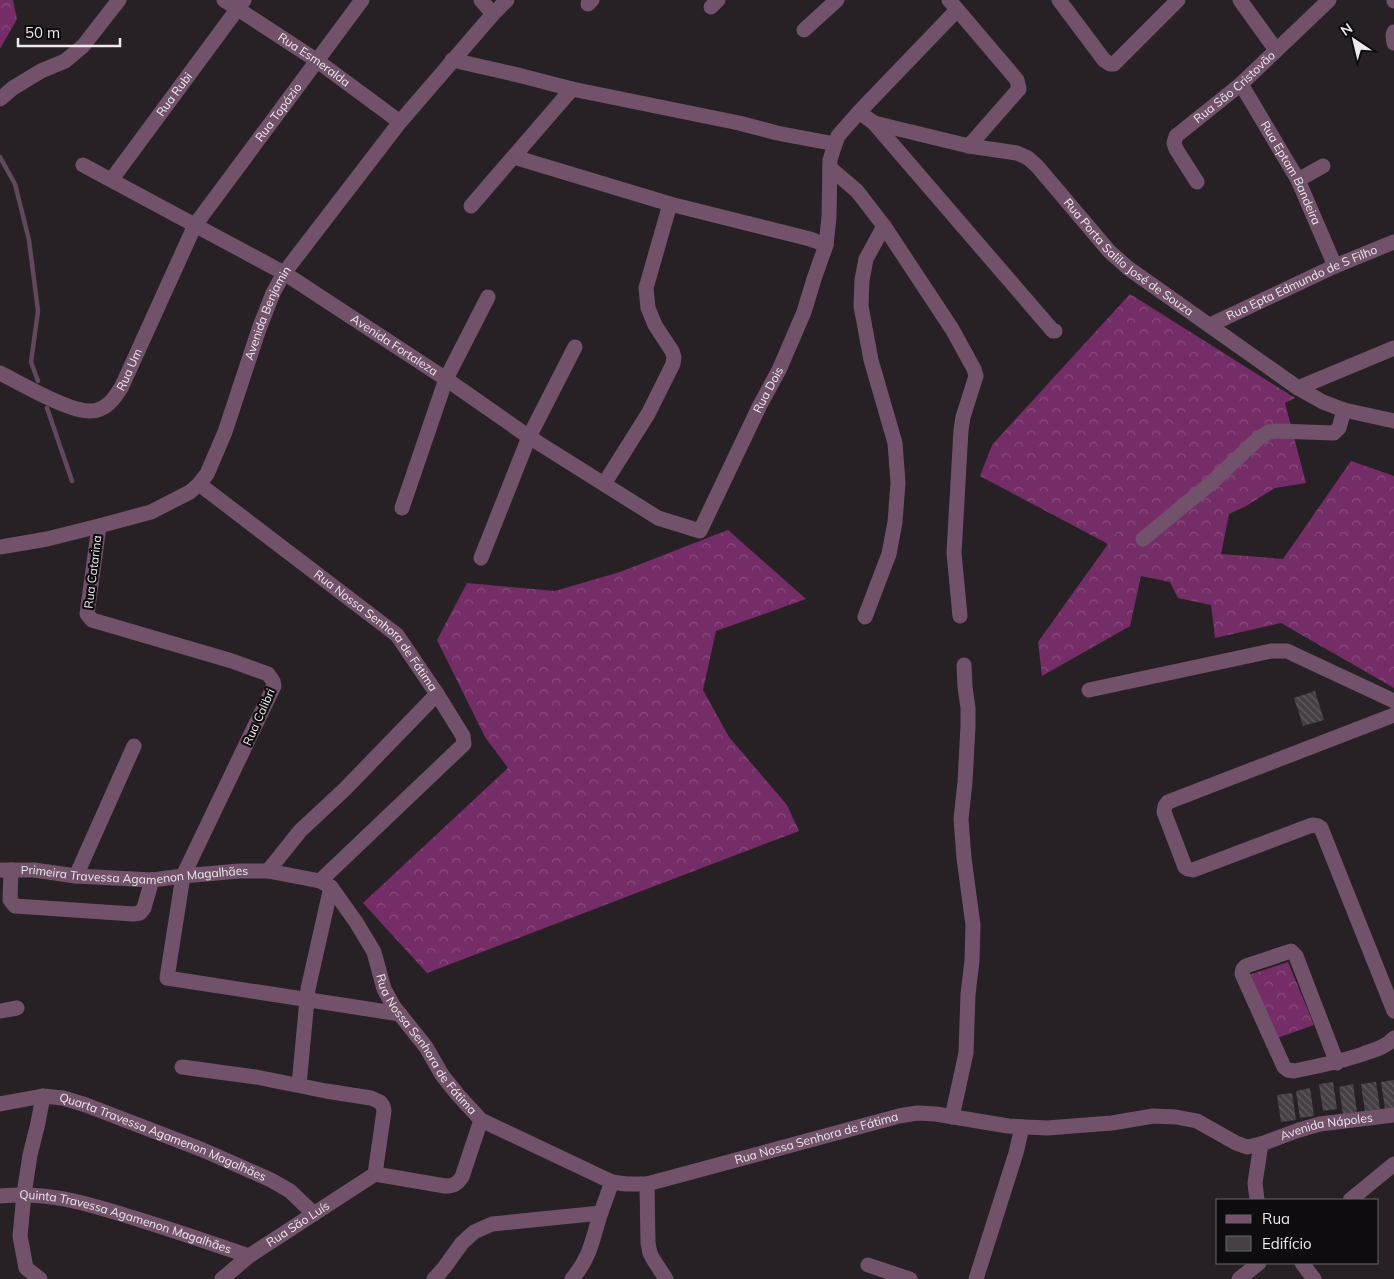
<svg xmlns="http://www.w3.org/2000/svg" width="1394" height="1279" viewBox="0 0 1394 1279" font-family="Mulish,sans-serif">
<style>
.forest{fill:url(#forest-crowns)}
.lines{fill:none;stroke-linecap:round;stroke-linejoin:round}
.stream{stroke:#62485d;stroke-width:4.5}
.building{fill:url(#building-back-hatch)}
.minor{stroke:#72526a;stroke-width:15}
.labels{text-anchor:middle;stroke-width:4.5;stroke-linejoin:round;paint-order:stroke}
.street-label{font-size:12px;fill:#ede9ec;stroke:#0e0c0e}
</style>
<defs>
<pattern id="forest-crowns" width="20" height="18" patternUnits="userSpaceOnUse" patternTransform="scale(1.25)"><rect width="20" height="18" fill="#752d68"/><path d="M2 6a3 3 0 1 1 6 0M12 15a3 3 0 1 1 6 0" fill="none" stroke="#894b7e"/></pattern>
<pattern id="building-back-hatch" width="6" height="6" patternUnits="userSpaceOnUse" patternTransform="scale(1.25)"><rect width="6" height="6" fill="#464045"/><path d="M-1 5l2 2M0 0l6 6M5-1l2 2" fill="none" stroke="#615c60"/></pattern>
</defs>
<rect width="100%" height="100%" fill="#272126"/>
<g class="forest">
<polygon points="0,0 13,0 17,19 0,49"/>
<polygon points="1130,294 1295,398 1285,403 1306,483 1275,488 1246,506 1229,514 1221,554 1283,559 1351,461 1394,476 1394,688 1281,623 1215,638 1211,605 1178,598 1170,582 1141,576 1130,626 1042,676 1038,642 1108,544 980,476 992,445"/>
<polygon points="728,530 806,599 716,631 703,690 729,737 787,805 799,831 427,973 363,903 508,768 485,737 437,640 467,583 555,591 620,572"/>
<polygon points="1288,962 1314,1025 1277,1038 1249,975"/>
</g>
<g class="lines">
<g class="stream">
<polyline points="0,157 15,184 29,240 38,311 31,362 38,381"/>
<polyline points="47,408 72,481"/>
</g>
</g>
<g class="building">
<polygon points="1315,691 1324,720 1303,726 1294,698"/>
<polygon points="1394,1080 1394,1108 1385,1109 1381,1082"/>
<polygon points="1333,1082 1337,1109 1323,1111 1319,1084"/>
<polygon points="1376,1082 1380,1109 1365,1111 1361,1084"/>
<polygon points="1353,1084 1357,1112 1343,1114 1339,1087"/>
<polygon points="1310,1088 1314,1116 1300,1118 1296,1091"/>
<polygon points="1292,1093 1296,1120 1281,1122 1277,1095"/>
</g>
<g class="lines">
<g class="minor">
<path id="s1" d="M 224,0 L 316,60 L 400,122"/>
<polyline points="481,0 493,14"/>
<polyline points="949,0 1017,80 1019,89 969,146"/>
<polyline points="1059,0 1104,60 1110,64 1114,64 1178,0"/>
<polyline points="1240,0 1276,50"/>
<polyline points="1394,0 1394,1"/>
<polyline points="588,4 592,0"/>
<polyline points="711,7 718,0"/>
<polyline points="804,30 837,0"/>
<polyline points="1394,32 1393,35 1394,43"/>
<polyline points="452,60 518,75 572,89 739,123 777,133 835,144"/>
<path id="s2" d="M 1241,84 L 1298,180 L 1335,266"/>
<polyline points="0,99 13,88 41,71 65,61 83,46 119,0"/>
<path id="s3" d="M 859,112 L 874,123 L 969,146 L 1017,153 L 1028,158 L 1037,166 L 1109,251 L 1128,268 L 1298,388 L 1323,402 L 1344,410 L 1394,421"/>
<polyline points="874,123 1053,331 1055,331"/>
<polyline points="514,157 670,204 810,239 826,245"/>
<path id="s4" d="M 83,165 L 284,273 L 446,379 L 529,437 L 658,518 L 700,531 L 760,405 L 779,370 L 804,312 L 814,279 L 826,245 L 829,217 L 830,160 L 835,144 L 838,136 L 859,112 L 957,10"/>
<polyline points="830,168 857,191 884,226 952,329 974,369 976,376 963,417 961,430 954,553 960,616"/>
<path id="s5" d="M 112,179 L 244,0"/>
<polyline points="1298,180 1323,166"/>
<path id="s6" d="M 1197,182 L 1176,149 L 1174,143 L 1176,136 L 1241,84 L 1329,0"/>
<polyline points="471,206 572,89"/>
<path id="s7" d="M 1210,325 L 1335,266 L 1394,242"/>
<path id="s8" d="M 0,373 C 20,383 69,412 90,411 C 106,411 115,398 122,386 L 195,225 L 362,0"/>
<polyline points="1298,388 1394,348"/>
<path id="s9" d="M 199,484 L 397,635 L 437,694 L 345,789 L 300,831 L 268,871"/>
<polyline points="604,484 648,414 673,364 674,357 672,351 655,325 648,308 646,288 670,204"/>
<polyline points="402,508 446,379 488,297"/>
<polyline points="99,526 87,614 92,620 232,661 268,674 273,681 274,686 183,876 167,978 400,1014"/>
<polyline points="1143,539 1210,484 1259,438 1269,432 1277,431 1334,433 1339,428 1344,410"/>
<path id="s10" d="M 0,547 L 47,539 L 99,526 L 151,512 L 190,492 L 199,484 L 207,474 L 225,432 L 259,329 L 273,293 L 284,273 L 400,122 L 493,14 L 507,0"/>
<polyline points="481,558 529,437 575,347"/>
<polyline points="865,617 889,554 895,522 898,483 895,443 871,360 861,306 862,280 866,259 884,226"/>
<polyline points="1089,690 1271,651 1287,651 1394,701"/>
<polyline points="1394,715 1168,802 1165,806 1164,812 1185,867 1188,869 1193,870 1312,825 1318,826 1321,828 1394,1011"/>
<path id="s11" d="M 0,870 L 34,870 L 76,876 L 152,880 L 183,876 L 239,871 L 268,871 L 320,881 L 331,887 L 356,922 L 374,952 L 384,989 L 394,1007 L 426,1047 L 442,1075 L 458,1095 L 481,1120 L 612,1182 L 626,1184 L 647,1184 L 899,1116 L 917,1113 L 936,1114 L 1008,1126 L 1047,1128 L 1112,1123 L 1153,1116 L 1176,1117 L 1197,1121 L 1236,1143 L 1247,1147 L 1261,1144 L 1299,1130 L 1320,1124 L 1394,1115"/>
<polyline points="11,870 10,900 15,906 133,914 140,913 144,908 152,880"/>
<polyline points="76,876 134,746"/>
<polyline points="320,881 464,744 463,736 437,694"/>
<polyline points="0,1011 17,1008"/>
<path d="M 1337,1063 L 1296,956 L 1291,951 L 1246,966 L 1243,969 L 1242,974 L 1284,1067 L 1288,1070 L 1294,1071 C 1318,1066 1340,1062 1363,1054 C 1374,1050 1386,1047 1394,1038"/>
<polyline points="182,1067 256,1077 326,1091 371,1098 380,1102 383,1106 384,1111 375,1174"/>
<polyline points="299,1085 308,989 331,887"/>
<path id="s12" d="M 0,1104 L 43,1096 L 63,1098 L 86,1105 L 203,1150 L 271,1180 L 290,1191 L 314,1214"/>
<polyline points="952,1117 966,1053 968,994 972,961 973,925 964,858 961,819 965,782 968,726 968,708 965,687 964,665"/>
<path d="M 375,1174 L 445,1186 C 454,1186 457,1184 462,1177 L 481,1120"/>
<polyline points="647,1184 648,1243 650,1253 653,1259 666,1279"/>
<path id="s13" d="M 0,1196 C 49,1191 88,1204 134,1218 C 173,1230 211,1243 249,1256"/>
<polyline points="1257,1200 1255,1183 1261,1144"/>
<polyline points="1350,1200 1394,1164"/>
<polyline points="1302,1263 1314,1279"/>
<polyline points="868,1265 910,1279"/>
<polyline points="40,1279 26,1268 20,1236 24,1194 30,1155 38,1123 43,1096"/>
<path id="s14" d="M 222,1279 L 249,1256 L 375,1174"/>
<polyline points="434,1279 444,1268 462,1243 474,1232 492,1224 601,1213"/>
<path d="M 572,1279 C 590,1258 592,1241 600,1215 C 604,1204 608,1193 612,1182"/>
<polyline points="976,1279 1016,1153 1022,1127"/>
<polyline points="1239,1279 1259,1263"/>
</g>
</g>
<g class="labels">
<g class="street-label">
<text dy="4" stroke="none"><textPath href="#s1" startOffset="108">Rua Esmeralda</textPath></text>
<text dy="4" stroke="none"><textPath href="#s6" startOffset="129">Rua São Cristovão</textPath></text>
<text dy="4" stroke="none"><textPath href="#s5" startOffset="105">Rua Rubi</textPath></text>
<text dy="4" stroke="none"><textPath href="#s8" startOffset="458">Rua Topázio</textPath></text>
<text dy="4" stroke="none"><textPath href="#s2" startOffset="102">Rua Eptam Bandeira</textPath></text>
<text dy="4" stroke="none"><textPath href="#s3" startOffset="319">Rua Porta Salilo José de Souza</textPath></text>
<text dy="4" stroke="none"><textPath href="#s7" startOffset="101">Rua Epta Edmundo de S Filho</textPath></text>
<text dy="4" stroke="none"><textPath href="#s10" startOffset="396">Avenida Benjamin</textPath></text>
<text dy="4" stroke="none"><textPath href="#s4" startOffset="360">Avenida Fortaleza</textPath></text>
<text dy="4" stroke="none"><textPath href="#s8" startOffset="159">Rua Um</textPath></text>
<text dy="4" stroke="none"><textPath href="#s4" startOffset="876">Rua Dois</textPath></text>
<text transform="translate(93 572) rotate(-83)" y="4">Rua Catarina</text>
<text dy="4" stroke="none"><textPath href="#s9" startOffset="231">Rua Nossa Senhora de Fátima</textPath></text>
<text transform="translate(259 717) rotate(-66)" y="4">Rua Calibri</text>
<text dy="4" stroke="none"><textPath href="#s11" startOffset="135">Primeira Travessa Agamenon Magalhães</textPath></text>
<text dy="4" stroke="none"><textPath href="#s11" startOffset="520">Rua Nossa Senhora de Fátima</textPath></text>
<text dy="4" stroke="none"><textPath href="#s11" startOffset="1495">Avenida Nápoles</textPath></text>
<text dy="4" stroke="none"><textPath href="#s11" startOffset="970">Rua Nossa Senhora de Fátima</textPath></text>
<text dy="4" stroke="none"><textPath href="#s12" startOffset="171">Quarta Travessa Agamenon Magalhães</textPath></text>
<text dy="4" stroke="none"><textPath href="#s13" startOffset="129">Quinta Travessa Agamenon Magalhães</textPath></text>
<text dy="4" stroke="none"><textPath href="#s14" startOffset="94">Rua São Luís</textPath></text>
</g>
</g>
<rect x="1216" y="1199" width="162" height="65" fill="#0e0c0e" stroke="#676467"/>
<rect x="1226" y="1215" width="25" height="8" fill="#72526a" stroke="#676467"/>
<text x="1262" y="1224" font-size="15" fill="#ede9ec">Rua</text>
<rect x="1226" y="1236" width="25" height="15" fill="#464045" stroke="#676467"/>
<text x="1262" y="1249" font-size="15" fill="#ede9ec">Edifício</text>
<g transform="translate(1354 40) rotate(325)" stroke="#0e0c0e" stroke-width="4" paint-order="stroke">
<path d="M0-4L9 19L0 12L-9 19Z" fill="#ede9ec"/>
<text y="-8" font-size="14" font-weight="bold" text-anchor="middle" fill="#ede9ec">N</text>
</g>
<path d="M18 38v8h102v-8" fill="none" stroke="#ede9ec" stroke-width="2.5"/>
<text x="25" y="38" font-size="15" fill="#ede9ec" stroke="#0e0c0e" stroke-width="4" paint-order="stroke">50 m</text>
</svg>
